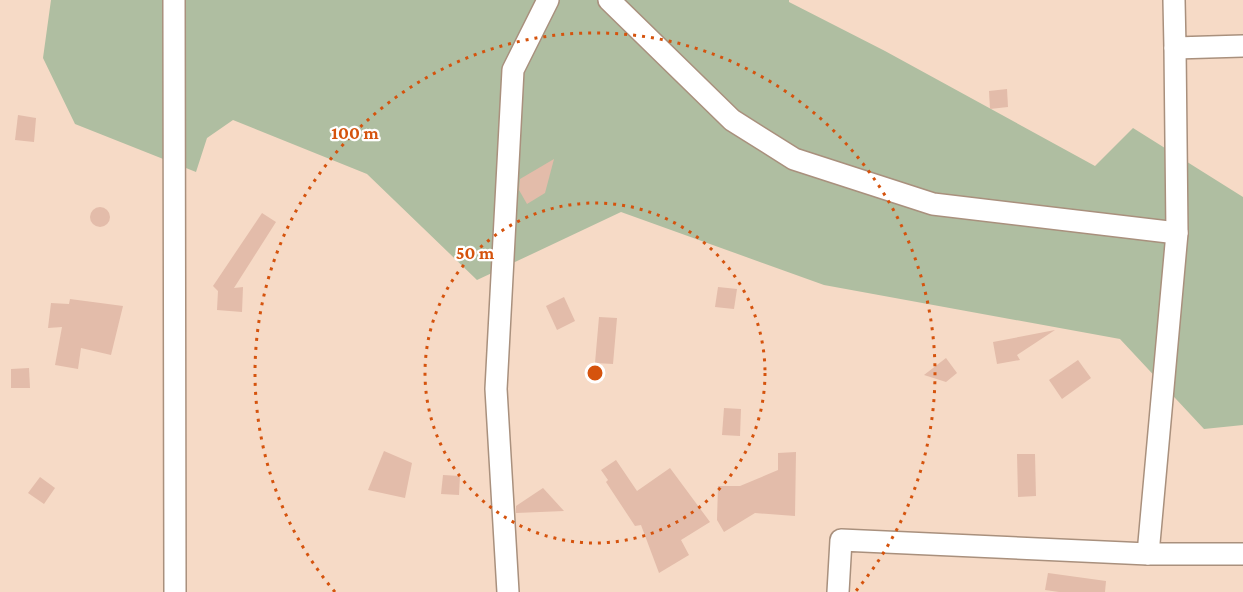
<svg xmlns="http://www.w3.org/2000/svg" width="1243" height="592" viewBox="0 0 1243 592" font-family="'Crimson Pro',serif">
<style>
.green{fill:#afbea1}
.building{fill:#e3bcaa}
.lines{fill:none;stroke-linecap:round;stroke-linejoin:round}
.street-casing{stroke:#a9907d;stroke-width:24}
.street{stroke:#fff;stroke-width:21}
.ring{fill:none;stroke:#d5530d;stroke-width:3;stroke-dasharray:3 6}
.centre{fill:#d5530d;stroke:#fff;stroke-width:3}
.ring-label{font-size:18px;text-anchor:middle;font-weight:bold;fill:#d5530d;stroke:#fff;stroke-width:4.5;stroke-linejoin:round;paint-order:stroke}
</style>
<rect width="100%" height="100%" fill="#f6dac6"/>
<polygon class="green" points="51,0 789,0 789,2 885,51 1095,166 1133,128 1243,197 1243,425 1204,429 1120,339 824,285 621,212 477,280 367,174 233,120 207,138 196,172 75,124 43,58"/>
<g class="building">
<polygon points="1007,89 1008,107 990,109 989,91"/>
<polygon points="18,115 36,118 34,142 15,140"/>
<polygon points="554,159 545,193 527,204 519,190 520,179"/>
<circle cx="100" cy="217" r="10"/>
<polygon points="262,213 276,222 234,288 243,287 242,312 217,310 218,291 213,286"/>
<polygon points="718,287 737,289 734,309 715,307"/>
<polygon points="564,297 575,321 557,330 546,306"/>
<polygon points="70,299 123,306 111,355 81,348 78,369 55,365 62,327 48,328 51,303 69,304"/>
<polygon points="599,317 617,318 613,364 595,363"/>
<polygon points="1055,330 1017,355 1020,360 997,364 993,342"/>
<polygon points="946,358 957,373 946,382 924,375"/>
<polygon points="1078,360 1091,378 1062,399 1049,380"/>
<polygon points="29,368 30,388 11,388 11,369"/>
<polygon points="724,408 741,409 740,436 722,435"/>
<polygon points="384,451 412,463 405,498 368,490"/>
<polygon points="796,452 795,516 755,513 724,532 717,520 718,486 740,486 778,470 778,453"/>
<polygon points="1017,454 1035,454 1036,496 1018,497"/>
<polygon points="616,460 637,491 670,468 710,522 681,540 689,555 659,573 641,525 635,526 606,482 608,480 601,470"/>
<polygon points="443,475 460,476 459,495 441,494"/>
<polygon points="40,477 55,488 44,504 28,493"/>
<polygon points="543,488 564,511 516,513 516,506"/>
<polygon points="1048,573 1106,581 1105,592 1059,592 1045,590"/>
</g>
<g class="lines">
<g class="street-casing">
<g id="street">
<polyline points="174,0 175,592"/>
<polyline points="609,0 732,120 794,159 933,204 1177,233"/>
<polyline points="1174,0 1175,48 1243,46"/>
<polyline points="1148,554 1177,233 1175,48"/>
<polyline points="508,592 496,389 513,70 548,0"/>
<polyline points="838,592 841,540 1148,554 1243,554"/>
</g>
</g>
<use href="#street" class="street"/>
</g>
<g class="ring">
<circle cx="595" cy="373" r="170"/>
<path d="M335 592A340 340 0 1 1 855 592"/>
</g>
<circle cx="595" cy="373" r="9" class="centre"/>
<g class="ring-label">
<text x="355" y="139">100 m</text>
<text x="475" y="259">50 m</text>
</g>
</svg>
